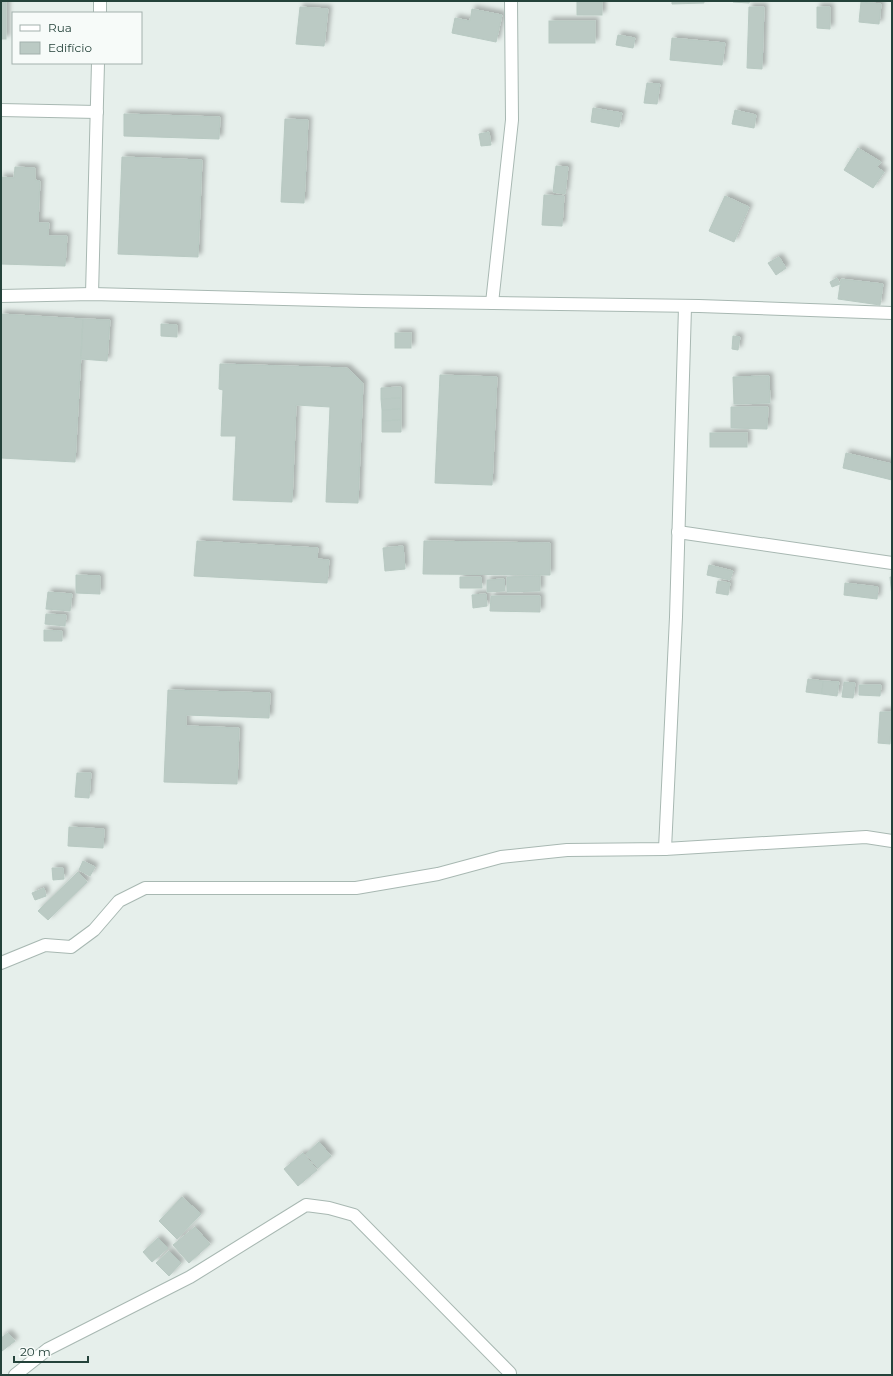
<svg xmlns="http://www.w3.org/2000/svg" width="893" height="1376" viewBox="0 0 893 1376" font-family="Montserrat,sans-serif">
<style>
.building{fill:#bbcac4;stroke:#b8c9c2;filter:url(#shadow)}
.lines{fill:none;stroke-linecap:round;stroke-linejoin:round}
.service-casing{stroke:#a8b8b2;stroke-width:14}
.minor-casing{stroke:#a8b8b2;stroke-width:14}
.service{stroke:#fff;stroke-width:12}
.minor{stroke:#fff;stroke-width:12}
</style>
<defs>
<filter id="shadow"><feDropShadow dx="3.5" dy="-3.5" stdDeviation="2" flood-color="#0004"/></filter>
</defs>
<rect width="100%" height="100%" fill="#e6efeb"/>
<g class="building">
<rect x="1" y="1" width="5" height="38"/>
<rect x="577" y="1" width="25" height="14"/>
<polygon points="672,1 704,1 704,3 672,4"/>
<polygon points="733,1 750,1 749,3 733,2"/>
<polygon points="861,2 881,4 879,24 859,22"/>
<polygon points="300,7 328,9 324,46 296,44"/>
<polygon points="749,7 764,7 762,69 747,68"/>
<polygon points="817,7 830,7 830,29 817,28"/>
<polygon points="472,9 502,15 496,42 452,33 455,18 470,21"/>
<rect x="549" y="21" width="46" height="22"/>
<polygon points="618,35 635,38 633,48 616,45"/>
<polygon points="672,38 725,43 722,65 670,60"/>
<polygon points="647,83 660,84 657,104 644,103"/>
<polygon points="593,108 622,113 619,127 591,122"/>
<polygon points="735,110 756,115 754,128 732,124"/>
<polygon points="124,114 220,117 219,139 124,136"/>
<polygon points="285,119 308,120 304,203 281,202"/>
<polygon points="489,132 491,145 481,146 479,134"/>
<polygon points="858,148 881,162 877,167 884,172 873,188 844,170"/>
<polygon points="122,157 202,160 198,257 118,254"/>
<polygon points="556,166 568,167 565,194 553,192"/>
<polygon points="15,167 35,168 35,180 40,181 38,223 49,223 48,236 67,236 65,266 1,264 1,177 14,178"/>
<polygon points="544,195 564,196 562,226 542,225"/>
<polygon points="725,196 749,207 734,242 709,231"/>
<polygon points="779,257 786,268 776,275 768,263"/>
<polygon points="837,278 840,284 832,287 830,282"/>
<polygon points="841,279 883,284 880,305 838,299"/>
<polygon points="1,314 83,319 75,462 1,458"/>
<polygon points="83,319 110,320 107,361 81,359"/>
<polygon points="161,324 177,325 177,337 161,336"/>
<rect x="395" y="333" width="16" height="15"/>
<polygon points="733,336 740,337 738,350 732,349"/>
<polygon points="220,364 347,368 363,383 358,503 326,502 330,407 296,405 292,502 233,500 236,436 221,436 223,390 219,389"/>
<polygon points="440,375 497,377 492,485 435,483"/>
<polygon points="769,376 770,403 734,404 733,377"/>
<polygon points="401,387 401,398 381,399 381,388"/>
<polygon points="401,398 401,409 382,410 381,399"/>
<polygon points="731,407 768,407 767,429 731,428"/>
<polygon points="401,409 401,420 382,421 382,410"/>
<polygon points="401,420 401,432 382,432 382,421"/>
<rect x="710" y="433" width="37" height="14"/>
<polygon points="846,453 892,464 892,480 843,468"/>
<polygon points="197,541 318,548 317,559 329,560 327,583 194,576"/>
<polygon points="424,541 550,543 550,575 423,574"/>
<polygon points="403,546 405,569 385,571 383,548"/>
<polygon points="709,565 733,571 730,580 707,575"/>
<polygon points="76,575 100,576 100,594 76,593"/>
<polygon points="540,576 540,591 507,592 507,577"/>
<polygon points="460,577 481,577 482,588 460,588"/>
<polygon points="890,577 892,577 892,597"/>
<polygon points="504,579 505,591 487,592 487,580"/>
<polygon points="718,581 730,583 728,595 716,593"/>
<polygon points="845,583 878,587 877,599 844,595"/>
<polygon points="48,592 72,594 70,611 46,609"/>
<polygon points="486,594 487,606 473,608 472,595"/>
<polygon points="491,596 540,596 540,612 490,611"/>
<polygon points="46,614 66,615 65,626 45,624"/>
<polygon points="44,630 62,631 62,641 44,641"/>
<polygon points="808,679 823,681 822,694 806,692"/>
<polygon points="823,681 839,682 837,696 822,694"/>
<polygon points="844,682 855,683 853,698 842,697"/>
<polygon points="859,685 881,685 880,696 859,695"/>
<polygon points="168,690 270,693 269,718 186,715 186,726 239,728 237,784 164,782"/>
<polygon points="880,712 892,712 890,744 878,743"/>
<polygon points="77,773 91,773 89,798 75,797"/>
<polygon points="69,827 104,829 103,848 68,846"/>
<polygon points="83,861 95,867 90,876 79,870"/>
<polygon points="52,868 63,868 64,879 53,880"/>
<polygon points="78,872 87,882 48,920 38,911"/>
<polygon points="44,888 46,896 35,900 32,893"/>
<polygon points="319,1142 331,1156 318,1168 306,1154"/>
<polygon points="303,1153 317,1170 298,1186 284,1169"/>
<polygon points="182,1197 201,1214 177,1239 159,1221"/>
<polygon points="195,1227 210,1244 189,1263 173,1245"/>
<polygon points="158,1238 168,1248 152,1262 143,1252"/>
<polygon points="169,1251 181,1263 169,1276 156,1263"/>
<polygon points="8,1333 15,1341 2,1351 1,1338"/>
</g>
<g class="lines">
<g class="service-casing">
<g id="service">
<polyline points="100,13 100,1"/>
<polyline points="92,294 98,63"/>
<polyline points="1,296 92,294 363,301 699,306 892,313"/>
<polyline points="492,303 512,120 511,1"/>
<polyline points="678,532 892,563"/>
<polyline points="665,849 676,617 685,307"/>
<polyline points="1,963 45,945 71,947 94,930 119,901 145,888 356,888 438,874 501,857 567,850 665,849 866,837 892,841"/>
<polyline points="15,1375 48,1349 190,1277 306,1205 329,1208 354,1215 510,1373"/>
</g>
</g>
<g class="minor-casing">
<polyline id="minor" points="1,110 97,112"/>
</g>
<use href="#service" class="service"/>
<use href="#minor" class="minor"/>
</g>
<rect width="893" height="1376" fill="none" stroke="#24423a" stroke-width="4"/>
<rect x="12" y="12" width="130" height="52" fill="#f7fbf9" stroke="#a3b1ad"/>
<rect x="20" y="25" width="20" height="6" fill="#ffffff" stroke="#a3b1ad"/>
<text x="48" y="32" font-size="12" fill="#24423a">Rua</text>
<rect x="20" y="42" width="20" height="12" fill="#bbcac4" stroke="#a3b1ad"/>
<text x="48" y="52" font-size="12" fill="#24423a">Edifício</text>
<path d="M14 1356v6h74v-6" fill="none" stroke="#24423a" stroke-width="2"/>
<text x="20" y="1356" font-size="12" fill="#24423a" stroke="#f7fbf9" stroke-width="3" paint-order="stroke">20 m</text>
</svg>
